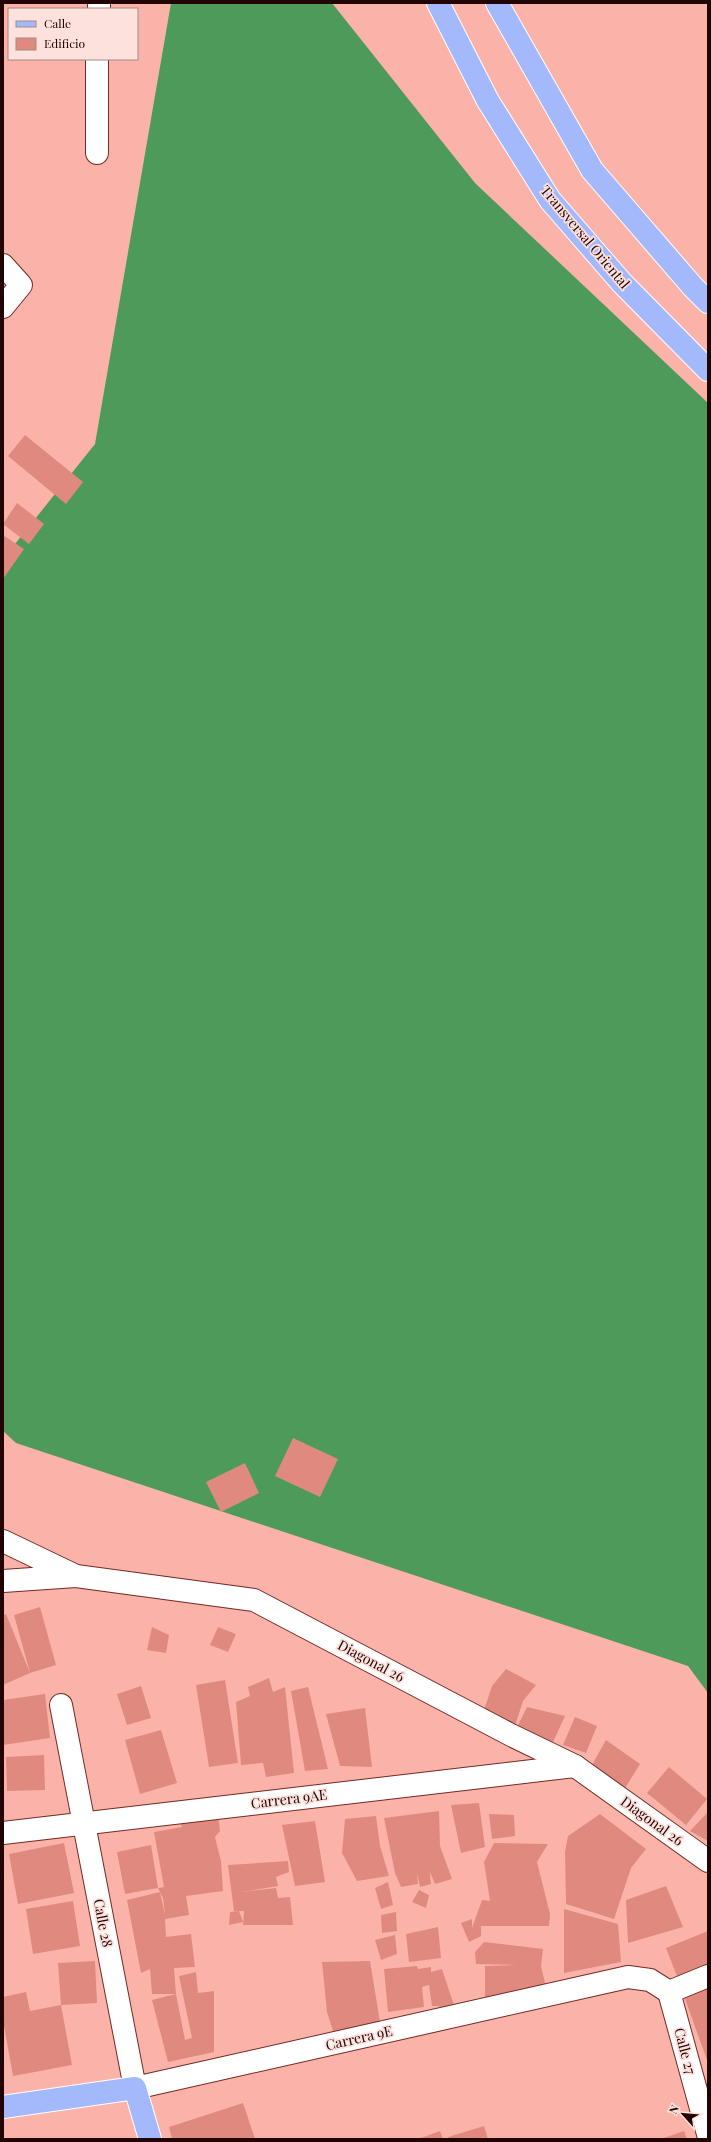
<svg xmlns="http://www.w3.org/2000/svg" width="711" height="2142" viewBox="0 0 711 2142" font-family="'Playfair Display',serif">
<style>
.forest{fill:#4e9a5b}
.building{fill:#e08a7f}
.lines{fill:none;stroke-linecap:round;stroke-linejoin:round}
.minor-casing{stroke:#742923;stroke-width:24}
.major-casing{stroke:#fff;stroke-width:24}
.minor{stroke:#fff;stroke-width:22}
.major{stroke:#a3b9fc;stroke-width:22}
.labels{text-anchor:middle;stroke-width:3.5;stroke-linejoin:round;paint-order:stroke}
.street-label{font-size:14px;fill:#210403;stroke:#fde1dd}
</style>
<rect width="100%" height="100%" fill="#fbb3a9"/>
<polygon class="forest" points="171,3 332,3 475,183 708,403 708,1693 688,1666 16,1443 3,1431 3,559 95,444"/>
<g class="building">
<polygon points="25,435 83,482 66,504 8,456"/>
<polygon points="17,503 44,524 29,544 3,524"/>
<polygon points="3,535 24,549 3,579"/>
<polygon points="293,1438 338,1459 320,1497 275,1476"/>
<polygon points="245,1463 259,1493 221,1512 206,1482"/>
<polygon points="40,1607 56,1665 30,1673 3,1685 3,1615 6,1614 30,1673 14,1615"/>
<polygon points="152,1627 169,1635 166,1653 147,1650"/>
<polygon points="218,1627 236,1634 228,1652 210,1645"/>
<polygon points="506,1669 536,1685 523,1701 515,1726 483,1713 492,1686"/>
<polygon points="269,1678 273,1692 285,1687 294,1773 266,1777 263,1763 241,1765 236,1702 250,1696 248,1687"/>
<polygon points="225,1680 238,1763 209,1767 196,1685"/>
<polygon points="141,1686 151,1718 127,1725 117,1694"/>
<polygon points="308,1687 328,1769 305,1771 291,1691"/>
<polygon points="45,1694 50,1738 3,1745 3,1700"/>
<polygon points="527,1707 565,1716 553,1742 515,1731"/>
<polygon points="365,1708 372,1767 340,1766 326,1714"/>
<polygon points="575,1717 597,1726 586,1753 563,1745"/>
<polygon points="161,1730 177,1783 140,1794 125,1740"/>
<polygon points="606,1740 640,1764 624,1790 592,1765"/>
<polygon points="44,1755 45,1790 7,1791 6,1757"/>
<polygon points="669,1767 707,1799 686,1825 647,1793"/>
<polygon points="479,1803 485,1847 461,1853 451,1805"/>
<polygon points="439,1811 440,1846 452,1879 435,1884 430,1872 431,1884 420,1887 417,1873 418,1884 401,1887 395,1873 384,1818"/>
<polygon points="708,1812 708,1841 690,1831"/>
<polygon points="218,1814 220,1831 215,1837 221,1861 223,1891 186,1896 189,1915 165,1919 166,1937 191,1934 195,1967 174,1968 176,1994 185,2040 192,2038 179,1976 196,1972 198,1993 214,1991 214,2052 168,2062 152,2000 176,1994 152,1994 150,1969 141,1973 127,1900 160,1892 165,1915 163,1898 158,1888 164,1887 154,1832 182,1827 179,1820"/>
<polygon points="489,1814 514,1815 515,1836 492,1839"/>
<polygon points="600,1814 646,1849 631,1868 614,1919 566,1904 565,1852 568,1836"/>
<polygon points="376,1816 380,1846 389,1876 357,1881 342,1853 345,1819"/>
<polygon points="315,1821 325,1882 295,1886 282,1825"/>
<polygon points="64,1843 74,1893 18,1904 9,1854"/>
<polygon points="494,1843 548,1844 537,1862 550,1914 549,1926 481,1926 481,1936 469,1942 461,1923 472,1919 472,1928 482,1900 490,1901 484,1862"/>
<polygon points="151,1845 158,1888 125,1894 117,1852"/>
<polygon points="288,1861 289,1872 276,1877 278,1886 242,1892 276,1888 278,1898 290,1897 293,1925 243,1925 244,1911 239,1911 243,1922 229,1925 230,1912 239,1911 234,1911 228,1865"/>
<polygon points="388,1882 393,1905 381,1909 375,1888"/>
<polygon points="666,1886 683,1927 628,1943 626,1900"/>
<polygon points="419,1890 429,1895 426,1908 412,1902"/>
<polygon points="73,1901 80,1946 33,1954 26,1909"/>
<polygon points="564,1909 618,1924 621,1962 564,1973"/>
<polygon points="396,1912 397,1931 382,1933 381,1915"/>
<polygon points="438,1927 441,1958 409,1962 406,1934"/>
<polygon points="708,1931 708,1973 680,1984 666,1948"/>
<polygon points="395,1935 397,1954 381,1960 375,1940"/>
<polygon points="484,1942 543,1949 541,1966 546,1987 485,2000 485,1966 517,1965 476,1964 475,1952"/>
<polygon points="95,1961 97,2003 61,2005 72,2065 13,2076 3,2020 3,1997 26,1992 30,2011 61,2005 58,1963"/>
<polygon points="370,1961 381,2028 335,2037 327,2012 322,1962"/>
<polygon points="417,1966 418,1969 431,1967 431,1972 442,1969 456,2011 442,2014 439,2006 432,2006 429,1985 422,1987 424,2007 388,2012 384,1969"/>
<polygon points="708,1987 708,2063 684,1996"/>
<polygon points="243,2103 255,2139 172,2139 169,2127"/>
<polygon points="484,2126 488,2139 449,2139 448,2137"/>
<polygon points="440,2131 443,2139 418,2139"/>
<polygon points="684,2131 687,2139 661,2139"/>
</g>
<g class="lines">
<g class="minor-casing">
<g id="minor">
<polyline points="99,9 99,3"/>
<polyline points="97,153 97,59"/>
<polyline points="3,265 21,285 3,307"/>
<polyline points="3,1541 76,1576 254,1600 511,1735 575,1766 708,1861"/>
<polyline points="3,1581 76,1576"/>
<polyline points="61,1705 135,2088 628,1977 650,1980 669,1992 708,1976"/>
<polyline points="3,1833 575,1766"/>
<polyline points="669,1992 708,2134"/>
</g>
</g>
<g class="major-casing">
<g id="major">
<polyline points="438,3 488,101 550,200 622,283 708,370"/>
<polyline points="497,3 592,170 693,287 708,302"/>
<polyline points="3,2107 135,2088 150,2139"/>
</g>
</g>
<use href="#minor" class="minor"/>
<use href="#major" class="major"/>
</g>
<g class="labels">
<g class="street-label">
<text transform="translate(585 237) rotate(50)" y="5">Transversal Oriental</text>
<text transform="translate(371 1661) rotate(28)" y="5">Diagonal 26</text>
<text transform="translate(289 1799) rotate(-7)" y="5">Carrera 9AE</text>
<text transform="translate(652 1821) rotate(36)" y="5">Diagonal 26</text>
<text transform="translate(103 1923) rotate(79)" y="5">Calle 28</text>
<text transform="translate(359 2038) rotate(-13)" y="5">Carrera 9E</text>
<text transform="translate(685 2051) rotate(75)" y="5">Calle 27</text>
</g>
</g>
<rect width="711" height="2142" fill="none" stroke="#210403" stroke-width="8"/>
<rect x="8" y="8" width="130" height="52" fill="#fde1dd" stroke="#a58986"/>
<rect x="16" y="21" width="20" height="6" fill="#a3b9fc" stroke="#a58986"/>
<text x="44" y="28" font-size="12" fill="#210403">Calle</text>
<rect x="16" y="38" width="20" height="12" fill="#e08a7f" stroke="#a58986"/>
<text x="44" y="48" font-size="12" fill="#210403">Edificio</text>
<g transform="translate(683 2114) rotate(297)" stroke="#fde1dd" stroke-width="3" paint-order="stroke">
<path d="M0-3L7 15L0 10L-7 15Z" fill="#210403"/>
<text y="-6" font-size="11" font-weight="bold" text-anchor="middle" fill="#210403">N</text>
</g>
</svg>
